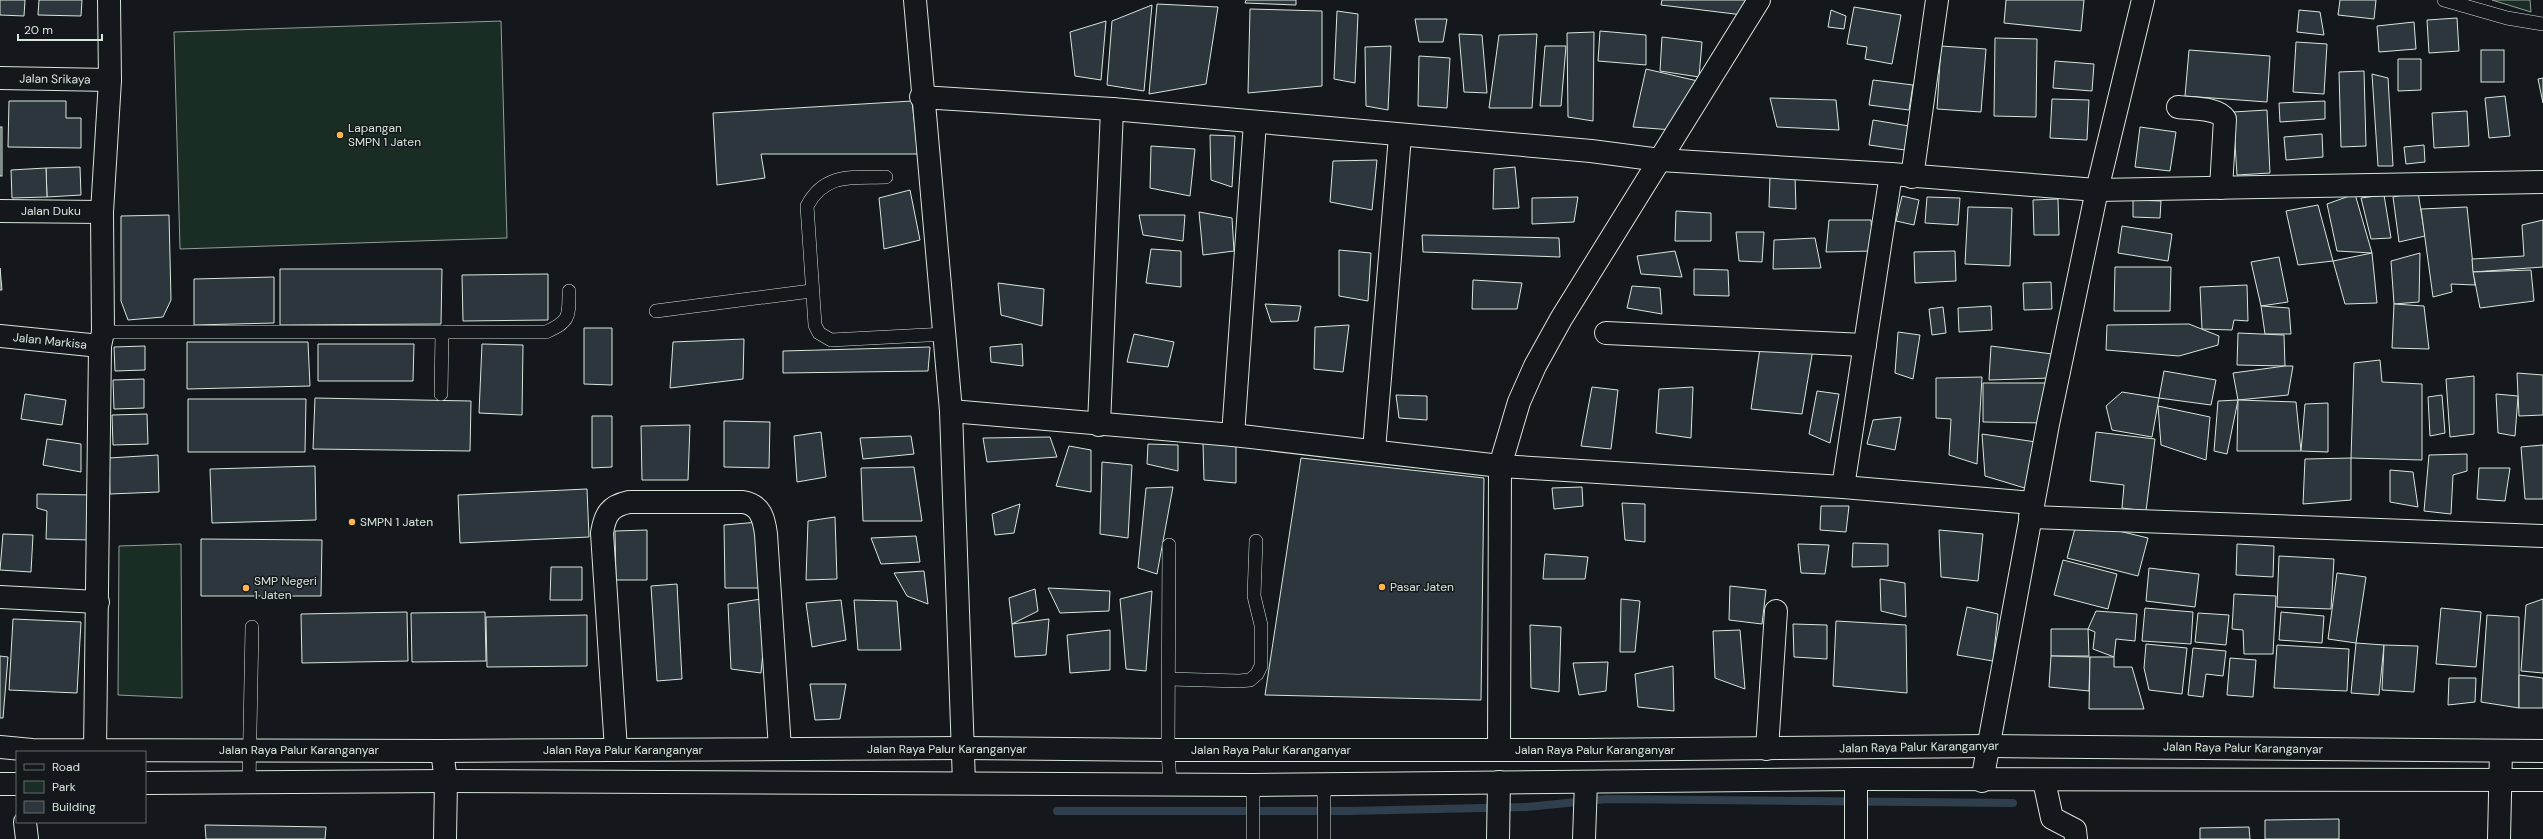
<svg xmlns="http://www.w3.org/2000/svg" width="2543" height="839" viewBox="0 0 2543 839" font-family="'DM Sans',sans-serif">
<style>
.green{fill:#1a2d24;stroke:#939e99}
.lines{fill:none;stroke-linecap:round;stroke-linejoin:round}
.stream{stroke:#2f3f4d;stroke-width:8}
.building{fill:#2c363c;stroke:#d8e6dc}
.lane-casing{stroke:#d8e6dc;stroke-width:14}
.street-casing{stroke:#d8e6dc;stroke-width:24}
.secondary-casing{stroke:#d8e6dc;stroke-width:24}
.primary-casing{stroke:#d8e6dc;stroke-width:24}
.lane{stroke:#14181c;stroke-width:13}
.street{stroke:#14181c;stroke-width:22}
.secondary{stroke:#14181c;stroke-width:22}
.primary{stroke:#14181c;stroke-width:22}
.poi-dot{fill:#ffb74d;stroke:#14181c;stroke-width:1.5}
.labels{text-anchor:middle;stroke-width:3;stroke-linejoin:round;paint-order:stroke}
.street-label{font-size:12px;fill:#d8e6dc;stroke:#14181c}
.poi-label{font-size:12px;fill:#d8e6dc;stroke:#14181c;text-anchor:start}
</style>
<rect width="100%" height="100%" fill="#14181c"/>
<g class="green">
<polygon points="2492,0 2530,0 2531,12"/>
<polygon points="501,21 507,238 180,249 174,32"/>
<polygon points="181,544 182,698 118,695 119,546"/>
</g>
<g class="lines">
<polyline class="stream" points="1057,811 1349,811 1527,807 1606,799 2013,803"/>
</g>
<g class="building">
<polygon points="0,0 25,0 24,16 0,15"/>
<polygon points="39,0 82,0 81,16 38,15"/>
<polygon points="1246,0 1296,0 1296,5 1245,3"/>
<polygon points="1662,0 1753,0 1743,15 1661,5"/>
<polygon points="2006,0 2084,0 2081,31 2004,23"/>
<polygon points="2340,0 2376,0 2374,19 2338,15"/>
<polygon points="1157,4 1218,7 1206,84 1149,94"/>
<polygon points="1152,5 1144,91 1107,85 1112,21"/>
<polygon points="1854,7 1901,15 1892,64 1865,59 1867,47 1847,44"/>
<polygon points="1250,9 1322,11 1322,86 1248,93"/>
<polygon points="1831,10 1846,16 1844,29 1828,27"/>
<polygon points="2299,10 2320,12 2324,35 2297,32"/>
<polygon points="1337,11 1358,14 1355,83 1334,79"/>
<polygon points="2457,18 2459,51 2429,53 2427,20"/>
<polygon points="1415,19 1447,19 1443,42 1419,42"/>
<polygon points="1106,21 1101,80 1075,76 1070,32"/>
<polygon points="2414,22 2416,49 2379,52 2377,26"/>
<polygon points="1600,31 1646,35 1646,65 1598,61"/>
<polygon points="1594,32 1593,121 1568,117 1567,33"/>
<polygon points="1459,34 1482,35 1487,93 1464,92"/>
<polygon points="1537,34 1532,108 1489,108 1499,35"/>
<polygon points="1662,37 1702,42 1699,77 1660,71"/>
<polygon points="1995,38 2037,39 2036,117 1994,116"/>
<polygon points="2296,42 2327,44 2324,94 2293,92"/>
<polygon points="1391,46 1388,110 1366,106 1365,47"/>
<polygon points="1545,46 1566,46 1561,106 1540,106"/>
<polygon points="1941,46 1986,49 1981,112 1937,109"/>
<polygon points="2189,50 2270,56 2267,102 2185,96"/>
<rect x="2481" y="50" width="23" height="32"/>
<polygon points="1419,56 1450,58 1447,108 1418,106"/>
<polygon points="2398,59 2421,59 2421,90 2398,91"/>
<polygon points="2055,61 2094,64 2092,91 2053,88"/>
<polygon points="1646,69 1702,82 1673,130 1633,127"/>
<polygon points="2364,71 2366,146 2341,147 2339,72"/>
<polygon points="2372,74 2388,78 2393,166 2378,166"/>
<polygon points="2543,78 2543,103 2538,79"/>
<polygon points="1873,80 1913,85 1909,110 1869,105"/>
<polygon points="2505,96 2510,136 2489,138 2485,98"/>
<polygon points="1770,98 1836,100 1839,130 1777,127"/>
<polygon points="2052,99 2089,100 2087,140 2050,138"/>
<polygon points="9,101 66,101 66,118 81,118 81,148 8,147"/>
<polygon points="912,101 918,154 761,154 765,178 717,185 713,113"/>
<polygon points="2325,101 2325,119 2280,122 2279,103"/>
<polygon points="2267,110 2270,173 2237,175 2233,112"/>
<polygon points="2467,111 2469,146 2434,148 2432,113"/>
<polygon points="1873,120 1909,126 1905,150 1869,145"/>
<rect x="0" y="127" width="2" height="49"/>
<polygon points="2140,127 2176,132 2170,171 2135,167"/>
<polygon points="2322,134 2323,157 2286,160 2284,137"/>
<polygon points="1210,135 1235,136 1232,187 1211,180"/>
<polygon points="2424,145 2425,162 2406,164 2404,147"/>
<polygon points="1151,146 1195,149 1190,196 1150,188"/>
<polygon points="1377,160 1372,210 1330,202 1333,161"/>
<polygon points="80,167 81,195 47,197 46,168"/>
<polygon points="1515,167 1519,208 1493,209 1494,169"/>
<polygon points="46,168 47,197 12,198 11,170"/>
<polygon points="1770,176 1795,176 1796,209 1769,207"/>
<polygon points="910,190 920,240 884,249 879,198"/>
<polygon points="2418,192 2425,236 2399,242 2393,197"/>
<polygon points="2355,194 2372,253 2337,251 2327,204"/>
<polygon points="2384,195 2391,238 2371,239 2361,198"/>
<polygon points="1902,196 1919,200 1914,225 1896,221"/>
<polygon points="1578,197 1574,222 1532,224 1532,198"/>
<polygon points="1927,197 1960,198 1958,225 1925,223"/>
<polygon points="2058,199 2059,235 2034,235 2033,200"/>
<polygon points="2133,200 2161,201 2160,218 2133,217"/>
<polygon points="2318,205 2333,261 2298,265 2286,211"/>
<polygon points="1968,207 2012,208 2010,266 1965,264"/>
<polygon points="2467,207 2475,285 2451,284 2452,292 2433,297 2421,209"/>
<polygon points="1676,211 1711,213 1711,241 1675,241"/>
<polygon points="1199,212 1232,218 1234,251 1203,255"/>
<polygon points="169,215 171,300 163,317 128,320 121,301 121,216"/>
<polygon points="1139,215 1185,215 1183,241 1143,235"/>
<polygon points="1829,220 1871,220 1873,251 1826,252"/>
<polygon points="2543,220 2543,267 2473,272 2472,259 2524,256 2522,225"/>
<polygon points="2122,226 2172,234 2168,261 2118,253"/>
<polygon points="1736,232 1764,232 1762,262 1739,261"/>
<polygon points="1422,235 1559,238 1560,257 1423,252"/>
<polygon points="1815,238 1821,268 1773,269 1774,240"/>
<polygon points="1151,249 1181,251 1181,287 1146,283"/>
<polygon points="1339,250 1371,253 1368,301 1339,296"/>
<polygon points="1675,251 1682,277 1641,274 1637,256"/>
<polygon points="1955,251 1956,281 1915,283 1914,252"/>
<polygon points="2372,253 2377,303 2345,304 2333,261"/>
<polygon points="2420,253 2419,302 2394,304 2391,261"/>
<polygon points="2279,257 2288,302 2261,306 2251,262"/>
<polygon points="2115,267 2171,267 2170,311 2114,311"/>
<polygon points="0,268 2,290 0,290"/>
<polygon points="280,269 442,269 441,324 280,325"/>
<polygon points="1694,269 1728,270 1729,296 1694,295"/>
<polygon points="2531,270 2534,301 2480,308 2473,272"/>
<polygon points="548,274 548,320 463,321 462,275"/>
<polygon points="274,277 274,323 194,325 194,279"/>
<polygon points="1473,280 1522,283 1517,309 1472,309"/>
<polygon points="2051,282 2052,309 2024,310 2023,283"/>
<polygon points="998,283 1044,289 1042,326 1001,315"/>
<polygon points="2247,285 2248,321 2234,320 2232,330 2202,329 2200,287"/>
<polygon points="1632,286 1660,288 1662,314 1627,308"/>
<polygon points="1265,304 1301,306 1298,321 1271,322"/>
<polygon points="2394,304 2424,306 2429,349 2392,348"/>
<polygon points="1991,306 1992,330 1959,332 1958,308"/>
<polygon points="2261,306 2289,308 2291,334 2265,334"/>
<polygon points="1943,307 1946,333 1932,335 1929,309"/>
<polygon points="2189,324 2219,336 2218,345 2179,356 2106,350 2107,325"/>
<polygon points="1349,325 1343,372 1314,369 1315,327"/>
<polygon points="584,328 612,328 612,385 584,384"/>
<polygon points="1898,332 1920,335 1913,379 1895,373"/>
<polygon points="2238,333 2284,335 2285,366 2237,365"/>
<polygon points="1134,334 1174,342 1168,367 1127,362"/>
<polygon points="744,339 743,379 670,388 673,342"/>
<polygon points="187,342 308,342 310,386 187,389"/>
<polygon points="318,344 414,344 413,381 318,381"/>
<polygon points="482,344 523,345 522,415 479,413"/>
<polygon points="1022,344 1023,366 991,362 990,347"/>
<polygon points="145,346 145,370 115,371 114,347"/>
<polygon points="1991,346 2052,354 2051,378 1989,380"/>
<polygon points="930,347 928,371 783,373 783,351"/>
<polygon points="1760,348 1813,349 1802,414 1751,409"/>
<polygon points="2380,360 2382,382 2422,384 2422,460 2351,458 2354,363"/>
<polygon points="2285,366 2293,366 2288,395 2238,400 2233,373"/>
<polygon points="2164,371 2216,380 2211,405 2159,398"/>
<polygon points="2517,373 2543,375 2543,415 2519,416"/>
<polygon points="2474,376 2474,434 2450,437 2446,379"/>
<polygon points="1982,377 1977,464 1949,455 1951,419 1936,418 1936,378"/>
<polygon points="144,379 144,408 114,409 113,380"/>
<polygon points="1983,383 2045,383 2047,423 1983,422"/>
<polygon points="1592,387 1618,390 1611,449 1581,446"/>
<polygon points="1693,387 1691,438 1656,433 1659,389"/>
<polygon points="1817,391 1839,394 1830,443 1809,434"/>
<polygon points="2122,392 2159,398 2152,437 2112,430 2106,406"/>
<polygon points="25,394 66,400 62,425 21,419"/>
<polygon points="2496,394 2518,396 2515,436 2498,433"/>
<polygon points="1396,395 1427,396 1427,420 1399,418"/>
<polygon points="2442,395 2445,433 2430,436 2428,397"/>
<polygon points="315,398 471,401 470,451 313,449"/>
<polygon points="188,399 306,399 305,452 188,452"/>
<polygon points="2238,400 2227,454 2214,451 2218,401"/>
<polygon points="2238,400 2296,402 2301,451 2237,451"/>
<polygon points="2328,403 2328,452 2301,451 2305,404"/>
<polygon points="2158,406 2210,417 2206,460 2161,445"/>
<polygon points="147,414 148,444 113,445 112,415"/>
<polygon points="592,416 612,416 612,467 592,468"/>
<polygon points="1901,417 1895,450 1867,444 1873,420"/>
<polygon points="724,421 770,422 769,468 724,467"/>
<polygon points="690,425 688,480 642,480 641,426"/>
<polygon points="821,432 826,477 797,482 794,436"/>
<polygon points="2096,432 2155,439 2146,511 2122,508 2124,485 2090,481"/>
<polygon points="1982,434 2036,442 2028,489 1985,476"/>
<polygon points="911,436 914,454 863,459 860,438"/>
<polygon points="1050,437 1057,457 987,462 983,438"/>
<polygon points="47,439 81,444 81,472 43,465"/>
<polygon points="1203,443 1236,446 1236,483 1204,480"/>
<polygon points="1148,444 1178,445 1178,471 1147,464"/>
<polygon points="2543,445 2543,499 2525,499 2521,447"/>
<polygon points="1069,446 1091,450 1091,492 1056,486"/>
<polygon points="2467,454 2467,471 2453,475 2451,514 2424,511 2429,455"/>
<polygon points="158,455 159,492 110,494 109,458"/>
<polygon points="1301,458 1484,478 1481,700 1265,695"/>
<polygon points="2351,458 2351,500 2303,504 2305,459"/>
<polygon points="1102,462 1132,465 1128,538 1100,534"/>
<polygon points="315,466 316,520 212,523 210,469"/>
<polygon points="914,467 922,521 863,521 861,468"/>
<polygon points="2479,468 2510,468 2505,501 2477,499"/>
<polygon points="2390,470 2413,472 2418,507 2390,502"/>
<polygon points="1173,487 1157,574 1138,568 1146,488"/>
<polygon points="1582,487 1583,506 1554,509 1552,488"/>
<polygon points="587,489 589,537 460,543 458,495"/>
<polygon points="37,494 93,495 92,540 46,539 47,511 37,508"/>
<polygon points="1622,503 1645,504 1645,542 1625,540"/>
<polygon points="1020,504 1014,533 995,535 992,514"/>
<polygon points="1821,506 1849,506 1846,532 1820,530"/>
<polygon points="835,517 837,579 806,580 808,521"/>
<polygon points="2077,521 2148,538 2138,576 2067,558"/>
<polygon points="759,522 769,588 725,588 724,525"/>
<polygon points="647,530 647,580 616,580 615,531"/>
<polygon points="1939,530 1983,534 1978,581 1941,577"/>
<polygon points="3,534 33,535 31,572 0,570"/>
<polygon points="916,536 920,562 881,564 871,538"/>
<polygon points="201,539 322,540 321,596 201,596"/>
<polygon points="1853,543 1888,544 1888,566 1852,567"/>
<polygon points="1798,544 1829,545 1825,574 1801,573"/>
<polygon points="2237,544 2274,546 2273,577 2236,575"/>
<polygon points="1545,554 1588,557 1585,579 1543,579"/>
<polygon points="2279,556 2334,559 2331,609 2277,607"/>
<polygon points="2063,560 2117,574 2108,609 2054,595"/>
<polygon points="551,567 582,567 582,600 550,600"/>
<polygon points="2149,568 2199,574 2195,607 2146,601"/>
<polygon points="924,571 928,604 907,596 894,573"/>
<polygon points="2337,573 2366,577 2356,643 2328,639"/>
<polygon points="1880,579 1905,583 1906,617 1881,611"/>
<polygon points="677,584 682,679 657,681 651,586"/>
<polygon points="1730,586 1766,590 1762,624 1729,620"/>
<polygon points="1048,588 1110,591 1109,611 1060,613"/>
<polygon points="1035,589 1038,611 1012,624 1009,598"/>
<polygon points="1152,591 1146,671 1126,669 1120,599"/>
<polygon points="2234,594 2276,596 2273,654 2244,654 2243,630 2232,629"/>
<polygon points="768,598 761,673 731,669 728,604"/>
<polygon points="1621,599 1640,601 1635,652 1620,652"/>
<polygon points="2543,599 2543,673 2521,671 2526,605"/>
<polygon points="841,600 846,640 812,647 806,603"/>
<polygon points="854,600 897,601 901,650 858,650"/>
<polygon points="1967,607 1998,614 1993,661 1957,655"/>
<polygon points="2145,608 2193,612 2191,644 2142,641"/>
<polygon points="2441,608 2481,612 2476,667 2436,664"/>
<polygon points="2096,611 2137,614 2135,641 2116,639 2114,657 2093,649 2095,632 2088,629"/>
<polygon points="407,612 408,661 302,663 301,614"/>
<polygon points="485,612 486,661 412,662 411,613"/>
<polygon points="2281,612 2324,616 2322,643 2279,640"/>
<polygon points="2198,613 2229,615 2226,645 2195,642"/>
<polygon points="587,615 587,666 487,667 486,617"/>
<polygon points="2487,615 2519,617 2519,708 2481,702"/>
<polygon points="13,619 81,622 77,693 9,690"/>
<polygon points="1049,619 1046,655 1015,657 1012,624"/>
<polygon points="1836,621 1906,625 1907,693 1833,686"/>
<polygon points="1793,624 1827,625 1827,659 1794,657"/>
<polygon points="1530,625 1561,627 1559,692 1531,688"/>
<polygon points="2051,629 2088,629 2089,656 2051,656"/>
<polygon points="1110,630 1110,670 1070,673 1067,635"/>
<polygon points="1740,630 1745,689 1715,678 1713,631"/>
<polygon points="2356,643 2384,645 2379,695 2351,693"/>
<polygon points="2146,644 2187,648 2182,694 2149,690 2144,668"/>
<polygon points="2277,645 2349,649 2347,691 2274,688"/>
<polygon points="2384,645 2418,646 2414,692 2382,690"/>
<polygon points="2193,648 2226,651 2223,676 2206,674 2203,697 2188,695"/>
<polygon points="0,656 8,657 3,718 0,718"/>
<polygon points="2051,656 2090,657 2089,691 2049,687"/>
<polygon points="2090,657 2114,657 2114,667 2132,667 2144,709 2089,709"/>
<polygon points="2230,658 2256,660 2253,697 2227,695"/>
<polygon points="1608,662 1606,691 1579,695 1573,663"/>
<polygon points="1673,666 1674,711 1638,707 1635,674"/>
<polygon points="2519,675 2543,678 2543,708 2519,708"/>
<polygon points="2449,678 2476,678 2475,702 2448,705"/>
<polygon points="810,684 846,684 840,719 815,720"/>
<polygon points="2339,819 2339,839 2265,839 2265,820"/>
<polygon points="205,825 326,827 325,839 206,839"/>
<polygon points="2249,827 2250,839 2200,839 2200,828"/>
</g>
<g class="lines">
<g class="lane-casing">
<g id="lane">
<polyline points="2444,0 2507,18 2543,24"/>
<path d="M 886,177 C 853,178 825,172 807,206 L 815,325 L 819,333 L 831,340 L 946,334"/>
<polyline points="656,311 811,291"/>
<path d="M 103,332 L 546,332 C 570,321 569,317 569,291"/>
<polyline points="441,394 442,332"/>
<polyline points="1169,545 1168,750 1170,785"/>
<polyline points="1169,679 1239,681 1250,680 1257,674 1261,666 1261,625 1254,596 1256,541"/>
<polyline points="249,782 252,627"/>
<polyline points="1253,785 1253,839"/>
<polyline points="1324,839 1324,784"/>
</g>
</g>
<g class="street-casing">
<g id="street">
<polyline points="915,0 951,411 964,783"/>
<polyline points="0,78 110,80"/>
<polyline points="921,97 1112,109 1591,151 1660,160 1891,174 2097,190 2543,182"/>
<path d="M 2178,107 C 2192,109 2217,107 2225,119 L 2221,188"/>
<polyline points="1912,177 1937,0"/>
<polyline points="0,211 102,212"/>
<polyline points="1606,333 1865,345"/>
<polyline points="0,336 100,346"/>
<polyline points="951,411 1233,435 1500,466 1843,487 2033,503"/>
<polyline points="1099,425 1112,109"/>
<polyline points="1233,435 1255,122"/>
<polyline points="1374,450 1400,136"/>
<polyline points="1843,487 1891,174"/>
<polyline points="2030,517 2543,536"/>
<polyline points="0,597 98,602"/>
<polyline points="1767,749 1776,611"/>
<path d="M 616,750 L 602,533 C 605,514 610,506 629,502 L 743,502 C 761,505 764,519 766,534 L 780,749"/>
<polyline points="1499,750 1500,466 1519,402 1535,366 1561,319 1759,0"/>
<polyline points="442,751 446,781 445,839"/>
<polyline points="95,752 100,346 103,332 102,212 110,80 109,0"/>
<polyline points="2044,781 2052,818 2075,830 2076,839"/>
<polyline points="25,822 27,839"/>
<polyline points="1498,839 1499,782"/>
<polyline points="1584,839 1586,782"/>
<polyline points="1856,839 1856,779"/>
<polyline points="2499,839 2501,751"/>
</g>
</g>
<g class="secondary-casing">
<polyline id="secondary" points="1982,781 2048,424 2097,190 2143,0"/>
</g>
<g class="primary-casing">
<g id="primary">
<polyline points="0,747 32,750 442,751 962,748 1168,750 1584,750 1989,746 2543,751"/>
<polyline points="145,783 446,781 1253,785 1856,779 2543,780"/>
<polyline points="0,784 17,784"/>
</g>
</g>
<use href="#lane" class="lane"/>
<use href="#street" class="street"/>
<use href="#secondary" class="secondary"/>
<use href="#primary" class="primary"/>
</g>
<g class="poi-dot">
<circle cx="340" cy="135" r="4"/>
<circle cx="352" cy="522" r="4"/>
<circle cx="1382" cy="587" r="4"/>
<circle cx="246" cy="588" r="4"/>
</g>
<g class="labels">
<g class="street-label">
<text transform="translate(55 79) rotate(1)" y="4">Jalan Srikaya</text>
<text x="51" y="215">Jalan Duku</text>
<text transform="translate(50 341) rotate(6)" y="4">Jalan Markisa</text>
<text transform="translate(1919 747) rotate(-1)" y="4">Jalan Raya Palur Karanganyar</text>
<text transform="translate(2243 748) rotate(1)" y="4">Jalan Raya Palur Karanganyar</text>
<text x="947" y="753">Jalan Raya Palur Karanganyar</text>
<text x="299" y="754">Jalan Raya Palur Karanganyar</text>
<text x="623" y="754">Jalan Raya Palur Karanganyar</text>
<text x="1271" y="754">Jalan Raya Palur Karanganyar</text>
<text x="1595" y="754">Jalan Raya Palur Karanganyar</text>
</g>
<g class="poi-label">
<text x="348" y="132">Lapangan<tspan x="348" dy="14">SMPN 1 Jaten</tspan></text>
<text x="360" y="526">SMPN 1 Jaten</text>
<text x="254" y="585">SMP Negeri<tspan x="254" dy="14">1 Jaten</tspan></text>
<text x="1390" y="591">Pasar Jaten</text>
</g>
</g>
<rect x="16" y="751" width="130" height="72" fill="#14181c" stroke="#626a69"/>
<rect x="24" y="764" width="20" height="6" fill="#14181c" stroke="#626a69"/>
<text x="52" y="771" font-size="12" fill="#d8e6dc">Road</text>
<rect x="24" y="781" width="20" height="12" fill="#1a2d24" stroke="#626a69"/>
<text x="52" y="791" font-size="12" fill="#d8e6dc">Park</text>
<rect x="24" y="801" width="20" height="12" fill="#2c363c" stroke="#626a69"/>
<text x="52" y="811" font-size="12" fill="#d8e6dc">Building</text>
<path d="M18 34v6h84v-6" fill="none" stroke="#d8e6dc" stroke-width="2"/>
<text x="24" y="34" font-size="12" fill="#d8e6dc" stroke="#14181c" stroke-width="3" paint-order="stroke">20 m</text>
</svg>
